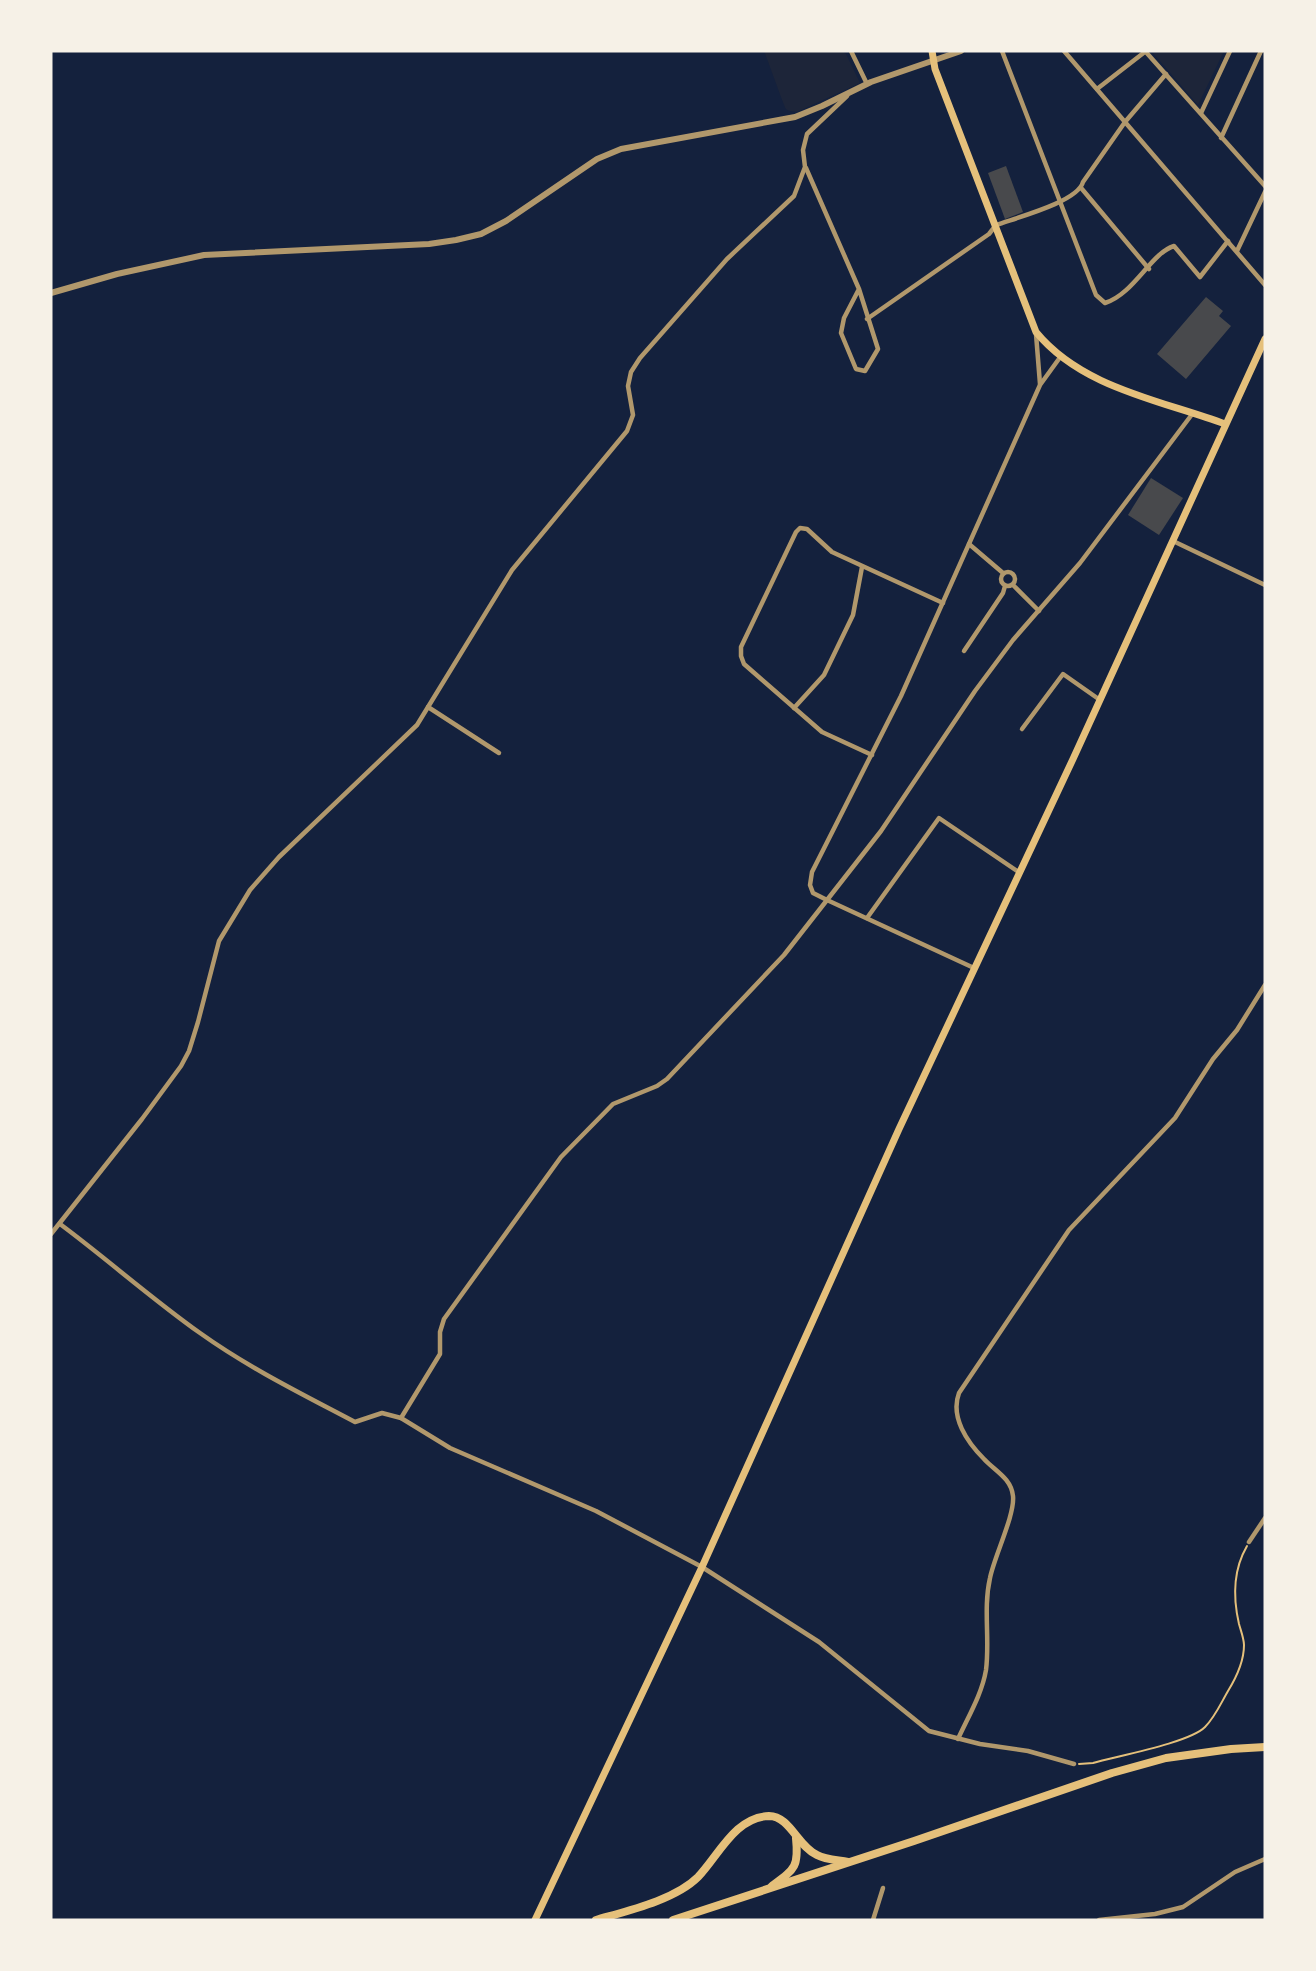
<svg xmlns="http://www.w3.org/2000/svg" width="1316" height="1971" viewBox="0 0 1316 1971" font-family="Cabin,sans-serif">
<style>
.green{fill:#1d2539}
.building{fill:#48494c}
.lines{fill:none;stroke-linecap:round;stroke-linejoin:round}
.path{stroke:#e5c07b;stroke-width:2}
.minor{stroke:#b1986c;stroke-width:4.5}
.tertiary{stroke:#b1986c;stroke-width:6}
.secondary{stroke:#e5c07b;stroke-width:7}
.primary{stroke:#e5c07b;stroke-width:8}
</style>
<rect width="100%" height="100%" fill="#14213d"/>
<g class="green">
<path d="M 764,51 L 842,51 L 846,54 L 860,83 L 797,112 C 793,111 790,112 786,109 C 784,106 767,58 764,51 Z"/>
<polygon points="1157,51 1224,51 1198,105 1153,53"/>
</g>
<g class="building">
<polygon points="1006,166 1023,212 1005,219 988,173"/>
<polygon points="1206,297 1223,311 1219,316 1231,326 1186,379 1157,354"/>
<polygon points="1151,478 1183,498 1159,535 1128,515"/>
</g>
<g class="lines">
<path class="path" d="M 1079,1764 L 1093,1763 C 1117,1756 1189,1743 1205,1727 C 1215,1717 1221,1703 1228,1691 C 1236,1678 1244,1660 1244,1645 C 1244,1639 1241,1631 1239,1624 C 1233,1598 1233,1570 1247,1546"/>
<g class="minor">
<polyline points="851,51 867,84"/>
<path d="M 1002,51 L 1096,295 L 1105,303 C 1134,294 1151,253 1174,246 L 1200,277 L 1228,241"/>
<polyline points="1064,51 1265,285"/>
<polyline points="1145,51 1265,186"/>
<polyline points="1097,89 1146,51"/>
<polyline points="1201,113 1230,51"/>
<polyline points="1221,138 1261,51"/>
<polyline points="806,168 859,289 878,349 865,371 856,369 841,333 844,318 859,289"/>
<polyline points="1082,189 1149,269"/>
<polyline points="1237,251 1265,192"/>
<path d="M 867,319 L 989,234 L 996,225 C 1015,218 1078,202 1083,182 L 1125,122 L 1166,74"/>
<polyline points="1036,334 1040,384"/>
<polyline points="1173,541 1265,585"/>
<polyline points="969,544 1003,573"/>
<circle cx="1008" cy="579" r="7"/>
<polyline points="1013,585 1039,611"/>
<polyline points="964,651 1003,593 1005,586"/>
<polyline points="428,707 499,753"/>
<polyline points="794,708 824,675 853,615 862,567"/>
<polyline points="1022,729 1063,674 1100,700"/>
<polyline points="872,755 822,732 744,664 741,656 741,647 796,532 800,528 807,529 832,552 943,603"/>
<polyline points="867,918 939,818 1020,873"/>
<polyline points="974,968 827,900 813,893 810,885 812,872 901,696 1040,385 1061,356"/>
<path d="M 60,1224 C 107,1259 152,1299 200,1333 C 249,1368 302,1394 355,1422 L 382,1413 L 401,1418 L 450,1448 L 596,1511 L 702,1567 L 819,1642 L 929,1731 L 980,1744 L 1028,1751 L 1074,1764"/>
<polyline points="51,1234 142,1119 181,1066 189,1051 198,1022 219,941 250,890 279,857 417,725 512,570 627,431 633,415 628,386 631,372 640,358 727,259 794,196 805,167 803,150 807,134 847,96"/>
<polyline points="401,1418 440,1354 440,1332 444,1319 561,1157 613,1104 657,1086 667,1079 784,955 881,831 975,691 1013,640 1080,563 1193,413"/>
<polyline points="1249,1542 1265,1518"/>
<path d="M 958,1739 C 968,1717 982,1694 986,1670 C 990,1639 983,1609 990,1578 C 994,1557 1015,1515 1013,1496 C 1011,1478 995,1471 984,1459 C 967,1442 950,1417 959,1393 L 1069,1230 L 1175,1118 L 1213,1059 L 1237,1030 L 1265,985"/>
<polyline points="873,1920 883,1888"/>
<polyline points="1099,1920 1155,1914 1183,1907 1235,1872 1265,1859"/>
</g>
<polyline class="tertiary" points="51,293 117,274 204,255 429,244 456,240 481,234 506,221 597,159 621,149 795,117 822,106 871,82 961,51"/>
<g class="secondary">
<path d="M 932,51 L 935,69 L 1036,332 C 1082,388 1160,400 1225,424"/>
<polyline points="535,1920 702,1567 899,1129 1073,759 1265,339"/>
</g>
<g class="primary">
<path d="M 772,1886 C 795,1869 799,1867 796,1838"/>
<path d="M 596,1920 C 627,1911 675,1900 698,1877 C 719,1855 735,1817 769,1816 C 790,1816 798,1847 817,1855 C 826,1860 838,1860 848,1862"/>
<polyline points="673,1920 914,1841 1112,1773 1166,1758 1231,1749 1265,1747"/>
</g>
</g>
<rect width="1316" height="1971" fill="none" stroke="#f6f1e7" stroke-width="105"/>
</svg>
